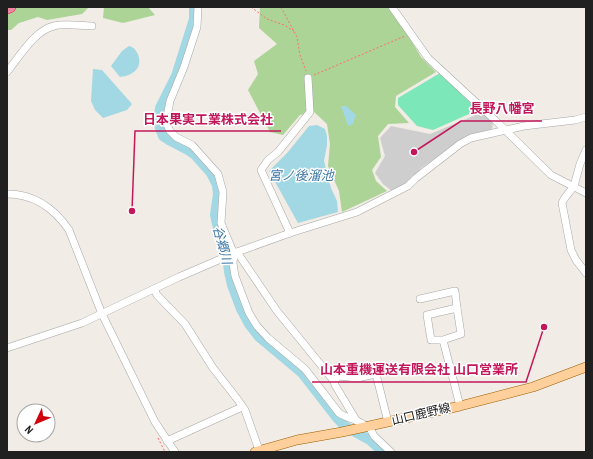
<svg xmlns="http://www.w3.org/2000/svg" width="593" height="459" viewBox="0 0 593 459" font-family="'Archivo Narrow','Noto Sans JP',sans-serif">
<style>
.religious{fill:#cecece}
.forest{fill:#acd496}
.pitch{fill:#7ce7b8}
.water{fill:#a2d8e3}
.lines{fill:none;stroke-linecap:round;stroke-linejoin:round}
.river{stroke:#a2d8e3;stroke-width:10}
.minor-casing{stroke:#a7a7a7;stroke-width:8}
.major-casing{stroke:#9b5f00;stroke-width:10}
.highway-casing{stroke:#ec156b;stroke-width:12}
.path{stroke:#ff6f68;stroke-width:1;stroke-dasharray:2 2;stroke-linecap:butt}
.minor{stroke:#fff;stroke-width:7}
.major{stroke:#ffcf9c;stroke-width:9}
.highway{stroke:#ef86a0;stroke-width:11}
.labels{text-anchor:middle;stroke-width:3;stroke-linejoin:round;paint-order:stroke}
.street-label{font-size:12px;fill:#202020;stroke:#fff}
.water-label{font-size:13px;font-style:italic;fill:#3d78a8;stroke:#fff}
.leader{fill:none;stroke:#c2185b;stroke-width:1.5}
.callout-dot{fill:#c2185b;stroke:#fff;stroke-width:1.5}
.callout-label{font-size:13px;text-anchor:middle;font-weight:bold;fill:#c2185b;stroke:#fff;stroke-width:3;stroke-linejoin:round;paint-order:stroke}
</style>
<rect width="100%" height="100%" fill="#f1ece5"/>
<polygon class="religious" points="483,112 493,122 492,130 475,134 437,157 421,168 411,180 397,189 392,191 383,184 375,173 385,156 380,138 391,126 430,134"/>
<g class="forest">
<polygon points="7,7 89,7 82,14 47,20 38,17 19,23 11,30 7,30"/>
<polygon points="104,7 148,7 155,15 123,23 103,18"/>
<polygon points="260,7 391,7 421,57 436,72 396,96 395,107 409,123 388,124 378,136 381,157 372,170 376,181 387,191 342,212 339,191 328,166 330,144 327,124 314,112 300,115 283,135 270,132 248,90 258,74 254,61 277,44 259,28"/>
</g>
<polygon class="pitch" points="440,73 478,110 433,130 417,126 398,105 398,98"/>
<g class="water">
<path d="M 129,46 C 138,48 143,63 136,70 C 131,75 126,76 120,77 L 111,66 L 122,51 Z"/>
<polygon points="93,69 102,70 132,104 127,110 103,118 95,110 91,101"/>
<polygon points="341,106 346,106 356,115 353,124 348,126"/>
<polygon points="317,125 325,129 327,136 327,145 324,161 331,188 337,201 338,212 298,223 269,171 288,152 309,126"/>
</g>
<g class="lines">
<polyline class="river" points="194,7 194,19 176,76 160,108 158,120 160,128 163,136 169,140 188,150 195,155 211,173 217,185 218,194 215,215 217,224 227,253 229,272 232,285 241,309 249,324 259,337 302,373 337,418 346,427 370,440 383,452"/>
<g class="minor-casing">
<g id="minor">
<path d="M 198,7 L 197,27 L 184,67 L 170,101 L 166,122 L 170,131 L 176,137 L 192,145 L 218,174 L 223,192 L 221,223 L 234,254 L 233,263 L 235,276 L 249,313 L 257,326 L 268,338 L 305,369 L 339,413 C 348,419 359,419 366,427"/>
<polyline points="392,7 428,58 495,120 551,175 586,193"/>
<path d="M 7,72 C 19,57 35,30 54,26 C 66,23 80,26 92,26"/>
<polyline points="586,150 580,164 574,186 564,199 562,203 571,250 576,260 586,273"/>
<path d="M 7,194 C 34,194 54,208 69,230 L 102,314 L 155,422 L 175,452"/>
<polyline points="290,233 261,170 268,160 278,152 310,112 308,78"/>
<polyline points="237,252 277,311 334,381"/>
<polyline points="154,289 157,295 185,324 213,368 238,400 245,410 259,450"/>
<polyline points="420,299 455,291 457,308"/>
<polyline points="443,340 431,340 427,315 457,308 461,334 443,340 460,406"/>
<polyline points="7,348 82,323 179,277 237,252 290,233 357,212 408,186 416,178 460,144 471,138 524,126 575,120 586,117"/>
<polyline points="356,420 335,385 334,381 339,376 357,378 376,374 388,422"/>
<polyline points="369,426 374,436 391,452"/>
<polyline points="167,441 242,407"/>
</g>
</g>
<g class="major-casing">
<polyline id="major" points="255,452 297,440 342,432 460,406 533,387 586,367"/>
</g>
<g class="highway-casing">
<polyline id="highway" points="7,8 10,7"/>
</g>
<g class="path">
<polyline points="251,7 267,19 284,25 294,31"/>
<polyline points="281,7 297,37 300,55 306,71"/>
<polyline points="314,75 405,36"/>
<polyline points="158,438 165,452"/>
</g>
<use href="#minor" class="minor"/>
<use href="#major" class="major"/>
<use href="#highway" class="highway"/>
</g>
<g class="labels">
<g class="street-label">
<text transform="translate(421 414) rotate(-13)" y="4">山口鹿野線</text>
</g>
<g class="water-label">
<text x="301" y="180">宮ノ後溜池</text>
<text transform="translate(223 245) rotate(75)" y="5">谷郷川</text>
</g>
</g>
<path class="leader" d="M414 152L461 121H542M132 211L135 131H281M544 327L526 382H312"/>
<g class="callout-dot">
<circle cx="414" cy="152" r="4"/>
<circle cx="132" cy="211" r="4"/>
<circle cx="544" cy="327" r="4"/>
</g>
<g class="callout-label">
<text x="502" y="113">長野八幡宮</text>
<text x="208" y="124">日本果実工業株式会社</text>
<text x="419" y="374">山本重機運送有限会社 山口営業所</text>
</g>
<rect width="593" height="459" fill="none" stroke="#202020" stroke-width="16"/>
<g transform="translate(36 423) rotate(226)"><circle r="19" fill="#ffffff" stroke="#a6a6a6"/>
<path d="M0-3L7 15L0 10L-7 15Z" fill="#cf000c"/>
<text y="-6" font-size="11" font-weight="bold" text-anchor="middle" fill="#202020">N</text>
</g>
</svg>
